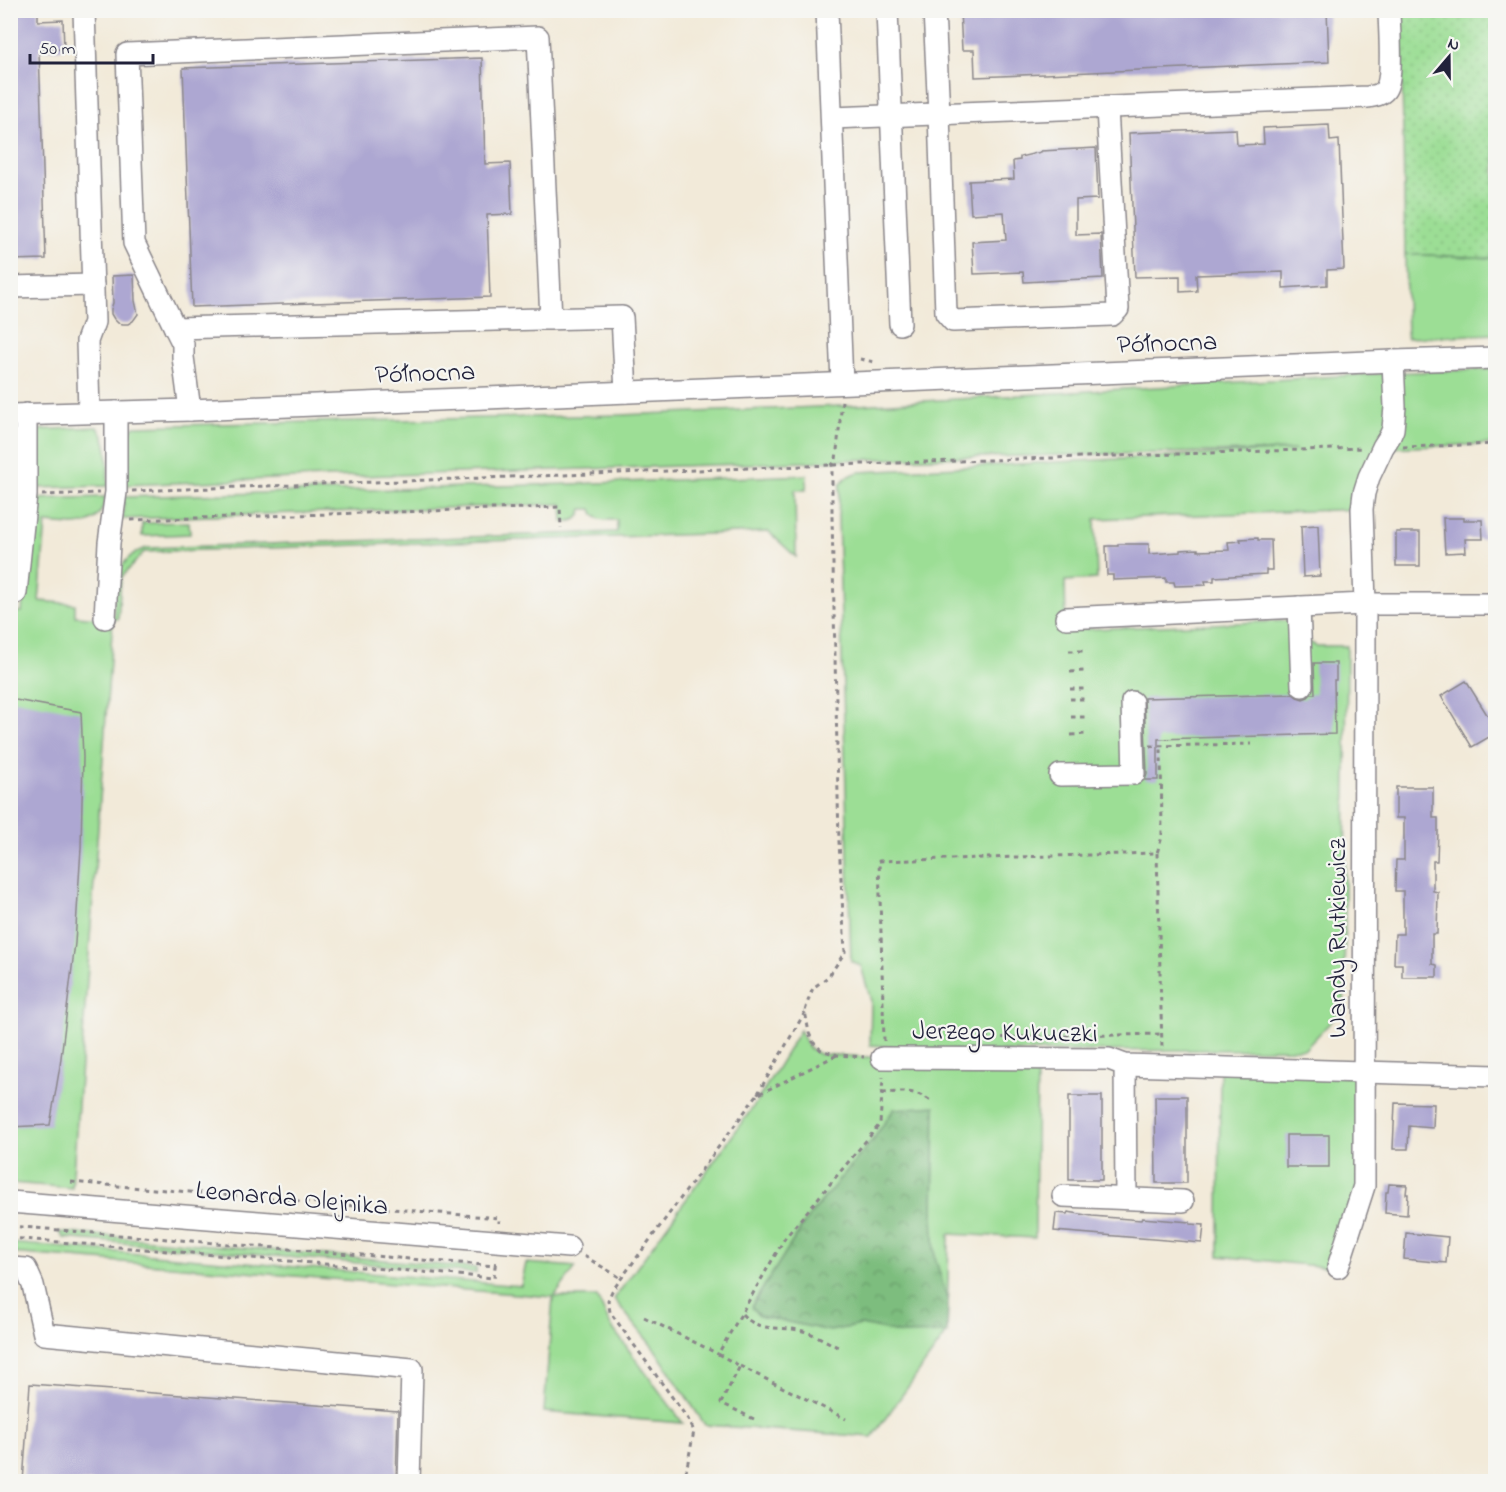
<svg xmlns="http://www.w3.org/2000/svg" width="1506" height="1492" viewBox="0 0 1506 1492" font-family="'Indie Flower',sans-serif">
<style>
.green{fill:#9cde95;stroke:#5f8068;stroke-width:1.5}
.forest{fill:url(#forest-crowns);stroke:#50705c;stroke-width:1.5}
.garden{fill:url(#garden-dots);stroke:#5f8068;stroke-width:1.5}
.building{fill:#ada7d2}
.lines{fill:none;stroke-linecap:round;stroke-linejoin:round}
.minor-casing{stroke:#8a868a;stroke-width:24}
.path{stroke:#8a868a;stroke-width:3;stroke-dasharray:4.5 4.5;stroke-linecap:butt}
.minor{stroke:#fff;stroke-width:21}
.labels{text-anchor:middle;stroke-width:4.5;stroke-linejoin:round;paint-order:stroke}
.street-label{font-size:27px;fill:#22223b;stroke:#f6f6f2}
</style>
<defs>
<pattern id="forest-crowns" width="20" height="18" patternUnits="userSpaceOnUse" patternTransform="scale(1.5)"><rect width="20" height="18" fill="#7dbd7e"/><path d="M2 6a3 3 0 1 1 6 0M12 15a3 3 0 1 1 6 0" fill="none" stroke="#669968"/></pattern>
<pattern id="garden-dots" width="8" height="8" patternUnits="userSpaceOnUse" patternTransform="scale(1.5)"><rect width="8" height="8" fill="#9cde95"/><path d="M2 2h.1M6 6h.1" fill="none" stroke="#86be81" stroke-width="1.8" stroke-linecap="round"/></pattern>
</defs>
<rect width="100%" height="100%" fill="#f6f6f2"/>
<filter id="ink" filterUnits="userSpaceOnUse"><feTurbulence type="fractalNoise" baseFrequency=".0167" numOctaves="2"/><feDisplacementMap in="SourceGraphic" scale="12" xChannelSelector="R" yChannelSelector="G"/><feConvolveMatrix kernelMatrix="1 2 1 2 8 2 1 2 1" color-interpolation-filters="sRGB"/></filter>
<filter id="wash" filterUnits="userSpaceOnUse"><feTurbulence type="fractalNoise" baseFrequency=".008" numOctaves="4" result="noise"/><feDisplacementMap in="SourceGraphic" scale="24" xChannelSelector="R" yChannelSelector="G"/><feGaussianBlur stdDeviation="1.35" result="paint"/><feColorMatrix in="noise" values="0 0 0 0 0 0 0 0 0 0 0 0 0 0 0 0 0 1.4 0 .05"/><feComposite in="paint" operator="in"/></filter>
<g filter="url(#wash)">
<rect width="100%" height="100%" fill="#f2ead9"/>
<g class="green">
<polygon points="1405,254 1495,258 1495,334 1407,338"/>
<polygon points="1495,369 1495,444 1383,448 1362,509 1095,519 1097,579 1065,581 1066,630 1309,620 1309,642 1316,646 1347,646 1344,1008 1305,1049 979,1052 870,1045 871,1001 861,966 851,961 838,516 840,485 846,477 859,472 1296,450 836,460 809,462 296,478 125,485 126,436 134,426 620,415 842,406 1388,373"/>
<path d="M 97,427 C 111,442 107,466 108,486 L 33,488 L 34,430 Z"/>
<path d="M 807,475 L 806,490 L 795,490 L 796,557 L 769,532 L 144,552 L 121,578 L 118,619 L 113,619 L 72,1188 L 11,1183 L 10,611 L 22,612 L 31,499 L 106,497 C 99,532 73,525 46,523 L 39,601 L 75,604 L 75,616 L 113,619 C 116,590 112,558 147,548 L 617,532 L 617,520 C 605,520 595,522 592,509 L 582,509 C 580,520 574,521 563,522 L 562,504 L 123,519 L 124,497 L 571,484 Z"/>
<polygon points="189,522 190,534 142,536 142,523"/>
<polygon points="800,1030 809,1048 819,1054 882,1058 1037,1063 1035,1238 949,1234 947,1333 872,1437 705,1425 656,1351 614,1299 756,1103"/>
<polygon points="1220,1068 1364,1072 1364,1186 1337,1268 1219,1256"/>
<polygon points="59,1232 476,1268 476,1273 64,1238"/>
<polygon points="10,1243 521,1286 526,1263 576,1267 554,1297 597,1297 611,1326 683,1423 544,1412 553,1297 11,1253"/>
</g>
<polygon class="forest" points="935,1106 933,1215 935,1257 948,1302 947,1333 903,1334 861,1325 830,1331 759,1316 751,1307 806,1220 874,1138 894,1109"/>
<polygon class="garden" points="1401,11 1495,11 1495,258 1405,254"/>
<g id="blocks">
<g class="building">
<polygon points="10,10 38,10 38,21 63,20 64,49 39,50 46,259 10,260"/>
<polygon points="960,10 1327,10 1329,62 975,77 974,50 962,50"/>
<polygon points="482,58 485,164 510,163 512,214 487,215 490,297 192,307 183,68"/>
<polygon points="1329,125 1330,141 1339,140 1344,269 1327,270 1327,285 1283,288 1283,272 1196,275 1197,291 1180,292 1180,276 1135,277 1129,133 1236,129 1237,145 1264,144 1263,128"/>
<polygon points="1096,148 1098,199 1076,200 1076,235 1101,234 1103,278 1024,282 1023,272 974,274 972,242 1006,240 1004,212 971,214 969,181 1014,179 1013,161 1020,160 1020,157 1041,152 1041,151"/>
<polygon points="134,275 135,301 138,314 133,321 128,324 123,324 118,323 114,319 111,314 111,309 113,303 112,276"/>
<polygon points="1443,518 1464,518 1464,520 1482,520 1483,539 1465,539 1466,552 1445,553"/>
<polygon points="1318,525 1320,576 1303,577 1301,526"/>
<rect x="1396" y="532" width="24" height="34"/>
<polygon points="1258,538 1258,540 1271,540 1272,570 1266,570 1266,574 1214,577 1214,581 1205,581 1206,585 1175,586 1174,582 1166,582 1166,578 1113,580 1113,575 1107,575 1106,546 1118,546 1118,544 1149,544 1149,554 1180,552 1180,550 1198,549 1198,551 1229,550 1228,542 1241,541 1240,539"/>
<polygon points="1314,663 1336,663 1336,680 1334,680 1335,734 1158,739 1158,780 1145,780 1147,774 1144,698 1293,694 1297,697 1303,699 1308,697 1311,694 1315,694"/>
<polygon points="1466,681 1496,729 1496,733 1472,747 1441,696"/>
<polygon points="10,699 81,712 83,757 81,848 75,943 60,1066 50,1125 10,1127"/>
<polygon points="1396,787 1433,787 1433,818 1438,818 1438,831 1437,861 1433,861 1433,891 1438,892 1437,934 1432,934 1432,964 1437,965 1437,977 1402,977 1402,964 1394,964 1395,934 1403,934 1403,891 1395,891 1396,860 1404,860 1404,818 1396,818"/>
<rect x="1069" y="1096" width="33" height="84"/>
<polygon points="1155,1096 1187,1096 1187,1183 1156,1183"/>
<polygon points="1395,1103 1434,1104 1433,1128 1409,1126 1408,1149 1393,1149"/>
<rect x="1286" y="1135" width="43" height="32"/>
<polygon points="1389,1184 1407,1185 1406,1194 1408,1194 1407,1215 1385,1213 1386,1192 1388,1192"/>
<polygon points="1068,1212 1092,1216 1141,1220 1142,1218 1190,1222 1190,1224 1204,1225 1202,1243 1054,1231 1056,1213 1067,1214"/>
<polygon points="1406,1233 1448,1237 1446,1263 1404,1259"/>
<polygon points="30,1384 398,1411 396,1482 23,1482"/>
</g>
</g>
</g>
<g filter="url(#ink)">
<use href="#blocks" fill-opacity="0" stroke="#8a868a" stroke-width="1.5"/>
<g class="lines">
<g class="minor-casing">
<g id="minor">
<polyline points="84,10 94,322 87,341 89,412"/>
<polyline points="827,10 842,383"/>
<polyline points="887,10 900,324"/>
<polyline points="934,10 939,114 946,313 953,321 1112,315 1118,309 1107,108"/>
<path d="M 832,118 L 1368,97 C 1374,96 1381,95 1385,90 C 1394,79 1389,26 1389,10"/>
<polyline points="10,287 93,285"/>
<polyline points="551,319 538,37 127,54 134,243 175,328 622,317 626,392"/>
<polyline points="175,328 183,344 183,357 190,410"/>
<polyline points="10,415 190,410 1393,361 1496,358"/>
<polyline points="16,593 26,495 26,414"/>
<polyline points="1299,607 1302,686"/>
<polyline points="105,618 109,543 116,492 116,412"/>
<polyline points="1066,618 1365,604 1362,509 1364,493 1369,477 1383,447 1390,436 1393,429 1395,407 1393,361"/>
<polyline points="1060,775 1134,774 1132,702"/>
<polyline points="882,1058 1109,1059 1125,1065 1496,1076"/>
<polyline points="1125,1065 1126,1198"/>
<polyline points="1063,1196 1183,1201"/>
<polyline points="10,1202 569,1247"/>
<polyline points="1338,1267 1364,1186 1365,604 1496,604"/>
<polyline points="10,1268 26,1269 33,1285 44,1334 412,1369 409,1482"/>
</g>
</g>
<g class="path">
<polyline points="860,359 874,362"/>
<polyline points="842,401 836,460 832,465 832,517 839,842 845,952 829,976 813,988 809,998 805,1011 809,1033 813,1042 821,1050 837,1055 864,1057"/>
<polyline points="1403,447 1496,444"/>
<polyline points="132,491 832,465 1364,448"/>
<polyline points="42,495 99,493"/>
<polyline points="131,520 560,507 561,528"/>
<polyline points="1069,651 1084,651"/>
<polyline points="1070,672 1084,671"/>
<polyline points="1070,689 1085,689"/>
<polyline points="1070,699 1085,699"/>
<polyline points="1071,717 1085,717"/>
<polyline points="1071,735 1086,734"/>
<polyline points="1150,746 1252,744"/>
<polyline points="1157,853 1162,1049"/>
<polyline points="805,1012 757,1095 837,1055"/>
<polyline points="984,1038 1161,1034"/>
<polyline points="884,1041 879,861 1157,853 1162,837 1161,746"/>
<path d="M 882,1093 C 902,1092 914,1089 931,1101"/>
<polyline points="71,1182 499,1218 499,1223"/>
<polyline points="10,1226 495,1266 496,1260"/>
<polyline points="10,1238 494,1278 495,1266"/>
<polyline points="584,1256 621,1278"/>
<path d="M 742,1314 C 760,1334 780,1325 803,1331 C 815,1334 827,1342 838,1347"/>
<polyline points="644,1317 718,1354"/>
<polyline points="740,1366 846,1419"/>
<polyline points="754,1419 721,1403 740,1366 718,1354 785,1238 880,1124 883,1077"/>
<polyline points="684,1482 694,1431 688,1419 610,1312 608,1300 612,1291 757,1095"/>
</g>
<use href="#minor" class="minor"/>
</g>
</g>
<g class="labels">
<g class="street-label">
<text transform="translate(1167 342) rotate(-2)" y="9">Północna</text>
<text transform="translate(425 372) rotate(-2)" y="9">Północna</text>
<text transform="translate(1336 938) rotate(-90)" y="9">Wandy Rutkiewicz</text>
<text transform="translate(1005 1031) rotate(1)" y="9">Jerzego Kukuczki</text>
<text transform="translate(292 1197) rotate(5)" y="9">Leonarda Olejnika</text>
</g>
</g>
<rect width="1506" height="1492" fill="none" stroke="#f6f6f2" stroke-width="36"/>
<g transform="translate(1449 57) rotate(20)" stroke="#f6f6f2" stroke-width="4.5" paint-order="stroke">
<path d="M0-4.5L10 22L0 15L-10 22Z" fill="#22223b"/>
<text y="-9" font-size="16" font-weight="bold" text-anchor="middle" fill="#22223b">N</text>
</g>
<path d="M30 54v9h123v-9" fill="none" stroke="#22223b" stroke-width="3"/>
<text x="39" y="54" font-size="18" fill="#22223b" stroke="#f6f6f2" stroke-width="4.5" paint-order="stroke">50 m</text>
</svg>
